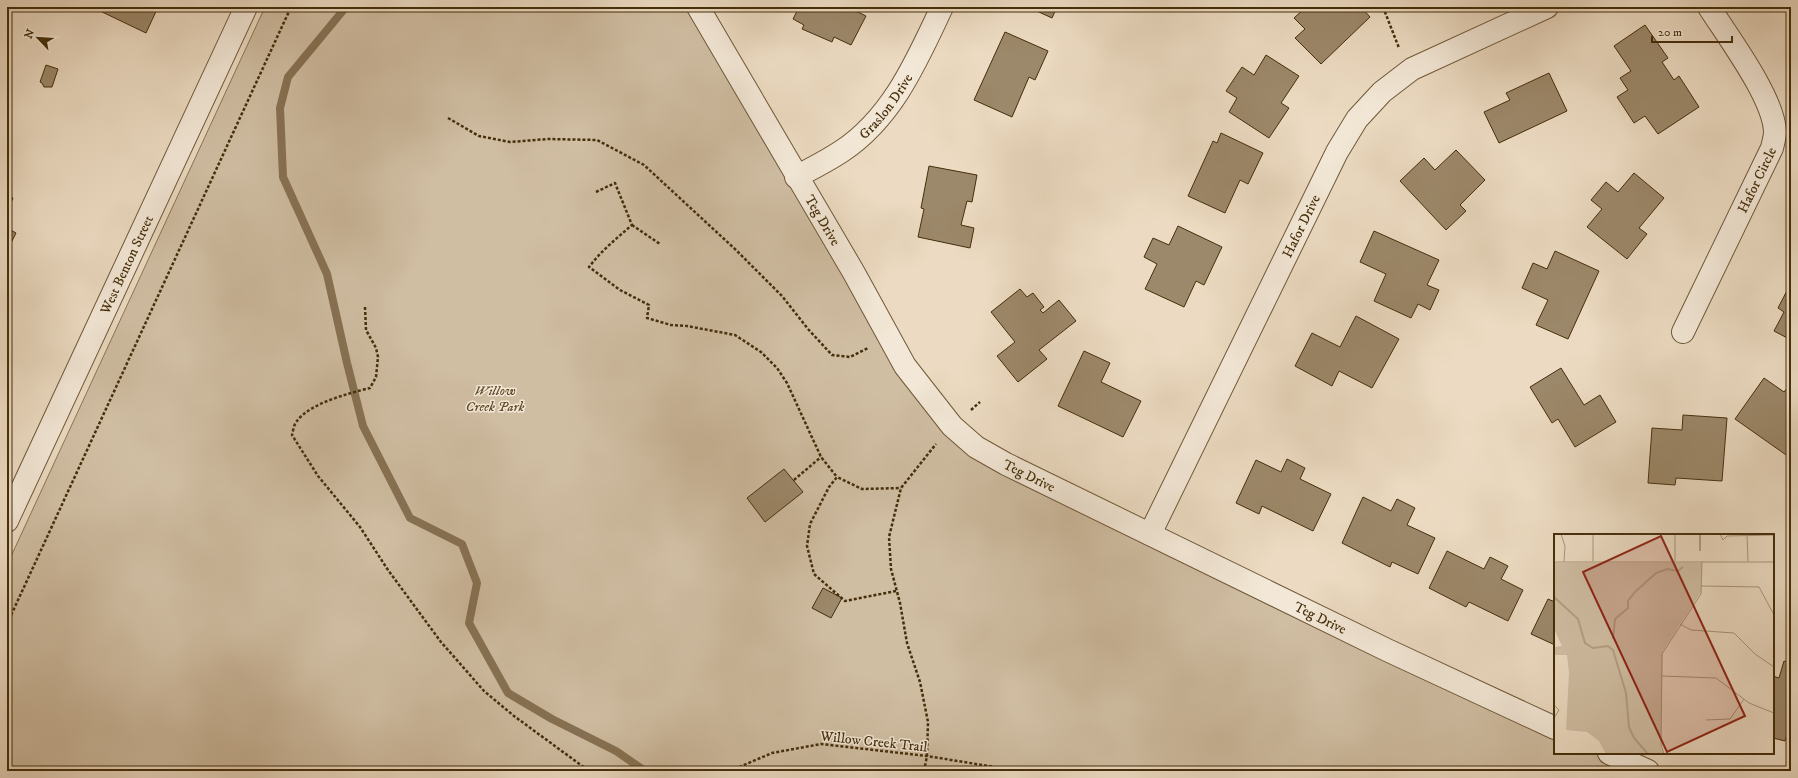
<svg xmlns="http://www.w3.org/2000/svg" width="1798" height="778" viewBox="0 0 1798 778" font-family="'IM FELL DW Pica',serif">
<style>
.green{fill:#d0bea3;stroke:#8a7657}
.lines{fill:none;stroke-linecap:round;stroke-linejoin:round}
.stream{stroke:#877254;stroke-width:8}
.building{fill:#9c886a;stroke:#452e0b}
.minor-casing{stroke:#6f5939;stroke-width:24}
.path{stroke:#452e0b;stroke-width:2.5;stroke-dasharray:3 2;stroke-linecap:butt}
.minor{stroke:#f3e8d7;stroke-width:22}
.labels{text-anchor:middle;stroke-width:3;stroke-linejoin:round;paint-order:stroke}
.street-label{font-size:14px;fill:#452e0b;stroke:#f3e8d7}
.park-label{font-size:14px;font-style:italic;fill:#614b29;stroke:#f3e8d7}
.inset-river{fill:none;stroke:#b3a084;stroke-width:2}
.inset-road{fill:none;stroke:#a99679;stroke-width:1}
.view{fill:#8f2418;fill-opacity:0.15;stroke:#8f2418;stroke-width:2}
.inset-edge{fill:none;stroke:#452e0b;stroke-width:2}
</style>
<rect width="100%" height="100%" fill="#ecdbc2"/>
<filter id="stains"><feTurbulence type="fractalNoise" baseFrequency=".005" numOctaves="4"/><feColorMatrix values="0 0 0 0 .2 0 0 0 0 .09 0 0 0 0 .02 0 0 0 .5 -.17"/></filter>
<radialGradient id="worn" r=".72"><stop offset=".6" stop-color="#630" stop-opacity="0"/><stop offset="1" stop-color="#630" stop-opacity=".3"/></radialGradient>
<polygon class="green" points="265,7 698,7 952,426 1555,728 1555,753 1609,753 1648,771 7,771 7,565"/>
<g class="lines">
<polyline class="stream" points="346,7 288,77 280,108 283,177 327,274 347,363 363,426 410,518 462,544 477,583 469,623 508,693 552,719 616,751 645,771"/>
</g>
<g class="building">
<polygon points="100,7 158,7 146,33 98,10"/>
<polygon points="799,7 848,7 866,16 851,45 834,37 832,42 802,29 804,25 793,19"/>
<polygon points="1028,7 1057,7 1052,18"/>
<polygon points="1306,7 1361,7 1370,17 1321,64 1295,38 1305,29 1294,18"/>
<polygon points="1645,25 1668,58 1662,62 1674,80 1679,76 1699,107 1658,134 1645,116 1634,123 1617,97 1628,90 1620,78 1631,71 1614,46"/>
<polygon points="1005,32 1048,51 1035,80 1029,77 1012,117 974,100"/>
<polygon points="1266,55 1299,76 1281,103 1289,108 1269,138 1229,112 1237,98 1226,91 1242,67 1254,75"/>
<polygon points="46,65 58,69 52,87 44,87 42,83 40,82"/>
<polygon points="1549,73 1567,111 1499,143 1484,112 1510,100 1506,93"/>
<polygon points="1221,133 1263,153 1248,184 1240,180 1225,213 1188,196 1213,141 1217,143"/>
<polygon points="1456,150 1485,180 1460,205 1466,211 1446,230 1400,181 1424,158 1435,170"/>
<polygon points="929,166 977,175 972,202 967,201 961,225 974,228 970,248 918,237 924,209 921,208"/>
<polygon points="1634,173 1664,198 1639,228 1647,234 1627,259 1587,227 1602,209 1591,200 1606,182 1618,192"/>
<polygon points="7,195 13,198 7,213"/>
<polygon points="1178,226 1222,247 1204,285 1196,281 1184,307 1145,289 1157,264 1144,257 1153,238 1169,245"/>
<polygon points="7,228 16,233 7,251"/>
<polygon points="1374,231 1439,260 1427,285 1439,290 1430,310 1418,304 1411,318 1374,301 1386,274 1360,262"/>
<polygon points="1555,251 1599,271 1568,339 1536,325 1548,300 1522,288 1533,263 1547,269"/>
<polygon points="1791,283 1791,340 1774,331 1784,312 1778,308"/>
<polygon points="1020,289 1027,297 1033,293 1044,307 1040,310 1043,313 1059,300 1076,321 1039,350 1047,359 1018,382 997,356 1015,342 991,312"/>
<polygon points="1356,316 1399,339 1372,388 1339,371 1332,386 1295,366 1312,333 1340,347"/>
<polygon points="1084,351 1110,363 1101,382 1141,401 1123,437 1058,406"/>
<polygon points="1561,368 1584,405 1600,395 1616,422 1575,447 1558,419 1552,423 1530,387"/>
<polygon points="1764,378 1784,392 1791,383 1791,455 1789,457 1735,419"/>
<polygon points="1683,415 1727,418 1722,481 1676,478 1675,485 1648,483 1652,428 1682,430"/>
<polygon points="1287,459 1305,468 1300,479 1331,494 1313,531 1262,506 1259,514 1236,503 1256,460 1281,472"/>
<polygon points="784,469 803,492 765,522 747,498"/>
<polygon points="1363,497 1391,511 1397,499 1415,508 1407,525 1435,538 1418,574 1392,562 1390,567 1342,543"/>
<polygon points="1447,551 1484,569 1490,557 1508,566 1501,579 1523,590 1508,621 1469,602 1466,607 1429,588"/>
<polygon points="823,588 842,598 831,618 812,608"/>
<polygon points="1548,599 1555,602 1555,645 1531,634"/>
<polygon points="1784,661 1791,663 1791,721 1785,741 1773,738 1773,676 1779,678"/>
</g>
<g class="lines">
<g class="minor-casing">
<g id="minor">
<path id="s1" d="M 698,7 L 854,273 L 905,366 L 952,426 L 976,447 L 1006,464 L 1387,650 L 1555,728"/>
<path id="s2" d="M 796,177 C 811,169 827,161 842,151 C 893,117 917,60 942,7"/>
<path id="s3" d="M 1683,332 L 1772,148 C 1773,143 1775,137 1775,132 C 1774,98 1728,37 1709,7"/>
<path id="s4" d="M 7,521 L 246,7"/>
<path id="s5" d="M 1150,534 L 1337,152 L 1357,119 L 1382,92 L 1412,69 L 1547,7"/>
<polyline points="1609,753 1648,771"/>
</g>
</g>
<g class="path">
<polyline points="1383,7 1399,48"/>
<polyline points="448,118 479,136 510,142 548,139 597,140 644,165 736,250 782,296 808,329 832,355 850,357 868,348"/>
<path d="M 596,192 L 615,183 L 632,225 C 617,238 601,251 589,267 L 620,290 L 649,305 L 647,318 L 671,325 L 687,326 L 735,335 L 761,352 L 777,368 L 787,383 L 821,457 L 837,477"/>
<polyline points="632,225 660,244"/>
<path d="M 365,307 L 366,330 L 376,348 L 378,357 L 376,377 L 370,388 C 350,393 310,403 297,421 C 294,424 293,431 292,435 L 318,476 L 360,527 L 388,570 L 441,642 L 484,691 L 514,716 L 589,771"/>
<polyline points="971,410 980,402"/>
<polyline points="794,480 821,457"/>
<polyline points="896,591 845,601 814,574 807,546 810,524 829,487 837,477 862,489 901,488"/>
<polyline points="7,624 291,7"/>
<polyline points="730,771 772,753 821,744 927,756 1019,771"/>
<polyline points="924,771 927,756 928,722 920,682 907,643 900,603 891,569 889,537 901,488 936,444"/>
</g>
<use href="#minor" class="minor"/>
</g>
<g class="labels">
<g class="street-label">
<text dy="5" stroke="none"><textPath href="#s2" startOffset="116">Graslon Drive</textPath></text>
<text dy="5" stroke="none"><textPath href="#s3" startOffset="169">Hafor Circle</textPath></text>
<text dy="5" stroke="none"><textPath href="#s1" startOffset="247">Teg Drive</textPath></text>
<text dy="5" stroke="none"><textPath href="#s5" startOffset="343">Hafor Drive</textPath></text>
<text dy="5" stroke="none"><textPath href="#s4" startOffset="283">West Benton Street</textPath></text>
<text dy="5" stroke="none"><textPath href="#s1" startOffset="583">Teg Drive</textPath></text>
<text dy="5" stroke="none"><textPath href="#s1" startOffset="907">Teg Drive</textPath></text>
<text transform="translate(874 741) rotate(6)" y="5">Willow Creek Trail</text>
</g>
<g class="park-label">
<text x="495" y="395">Willow<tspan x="495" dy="16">Creek Park</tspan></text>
</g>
</g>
<g transform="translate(1554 534)">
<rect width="220" height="220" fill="#ecdbc2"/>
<path d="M 0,29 L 148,29 L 147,58 L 109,117 L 107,210 L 110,220 L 52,220 L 45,207 L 33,198 L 12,196 L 15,139 L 13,121 L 0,121 L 0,113 L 8,112 L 0,95 Z" fill="#d0bea3"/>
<path class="inset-river" d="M 146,0 L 146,17M 0,63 L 24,85 L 31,109 L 39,114 L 54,112 L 59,116 L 72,159 L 75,193 L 80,204 L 94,220M 59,105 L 61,85 L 74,74 L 74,67 L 81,58 L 102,39 L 113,35 L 124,37 L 129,33"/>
<path class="inset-road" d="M 7,0 L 11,12 L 10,28M 121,0 L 121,27M 166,0 L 169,6 L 173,2M 193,1 L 194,27M 173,2 L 220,1M 39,27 L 39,0M 0,28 L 220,28M 147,52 L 205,53 L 220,81M 126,90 L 137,96 L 180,99 L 201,120 L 220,133M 107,142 L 162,144 L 195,169 L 220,179M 0,171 L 5,176 L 0,184M 152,186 L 176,185 L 190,165M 110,220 L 107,210 L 108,120 L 147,60 L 148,27"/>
<path class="view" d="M 107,2 L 191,182 L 113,218 L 29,38 Z"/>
<rect width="220" height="220" class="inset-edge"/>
</g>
<rect width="1798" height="778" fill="none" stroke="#ecdbc2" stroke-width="24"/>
<rect x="8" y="8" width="1782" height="762" fill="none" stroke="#452e0b" stroke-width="2"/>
<rect x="12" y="12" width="1774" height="754" fill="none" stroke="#452e0b"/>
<g transform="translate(38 38) rotate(295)" stroke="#f3e8d7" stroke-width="3" paint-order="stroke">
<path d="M0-3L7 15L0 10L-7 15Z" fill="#452e0b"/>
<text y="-6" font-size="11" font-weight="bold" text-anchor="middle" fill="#452e0b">N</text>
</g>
<path d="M1652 36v6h80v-6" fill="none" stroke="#452e0b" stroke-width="2"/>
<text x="1658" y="36" font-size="12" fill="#452e0b" stroke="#f3e8d7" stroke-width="3" paint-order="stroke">20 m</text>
<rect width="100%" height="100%" filter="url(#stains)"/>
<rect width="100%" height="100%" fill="url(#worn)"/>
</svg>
